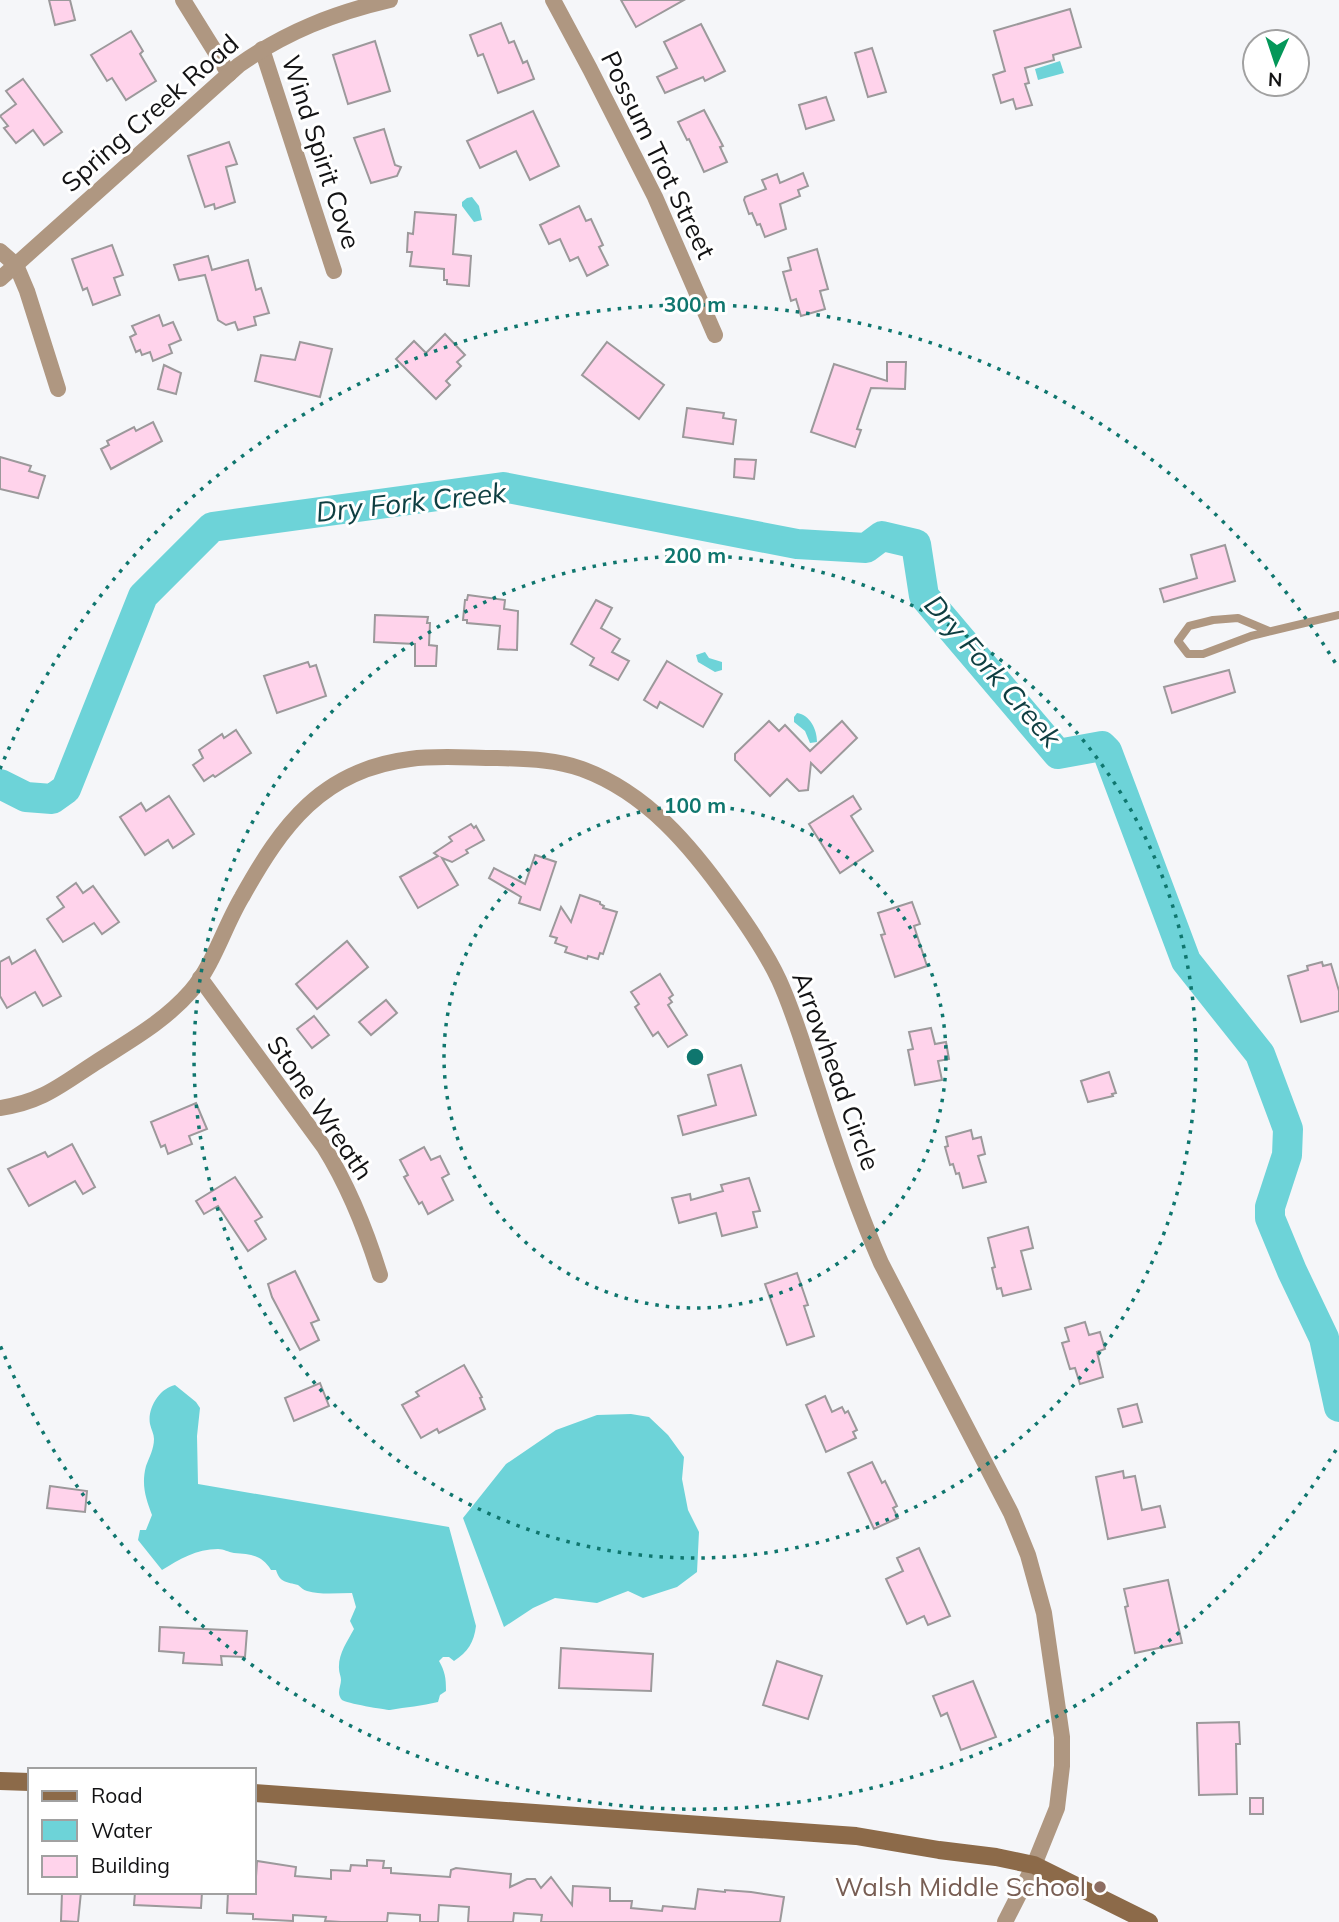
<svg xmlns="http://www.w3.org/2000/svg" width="1339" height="1922" viewBox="0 0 1339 1922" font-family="Mulish,sans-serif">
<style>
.water{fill:#6dd3d8}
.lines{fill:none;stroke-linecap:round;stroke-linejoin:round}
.river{stroke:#6dd3d8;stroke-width:30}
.building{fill:#ffd3eb;stroke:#9c999b;stroke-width:2}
.lane{stroke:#af9781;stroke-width:8}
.street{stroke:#af9781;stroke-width:16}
.secondary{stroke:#8c6a49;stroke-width:18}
.ring{fill:none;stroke:#0f766e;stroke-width:3.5;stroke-dasharray:3.5 7}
.education-dot{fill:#8d6e63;stroke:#fff;stroke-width:2.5}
.labels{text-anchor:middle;stroke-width:6;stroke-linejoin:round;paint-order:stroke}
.street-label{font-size:26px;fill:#131314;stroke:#fff}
.education-label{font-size:26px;fill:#785e54;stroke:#fff;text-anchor:end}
.water-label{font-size:28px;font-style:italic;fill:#0e3e41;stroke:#fff}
.centre{fill:#0f766e;stroke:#fff;stroke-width:3.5}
.ring-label{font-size:21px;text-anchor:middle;font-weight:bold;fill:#0f766e;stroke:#fff;stroke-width:6;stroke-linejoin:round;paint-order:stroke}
</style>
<rect width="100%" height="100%" fill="#f5f6f9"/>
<g class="water">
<polygon points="1060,61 1064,73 1038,80 1035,69"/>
<polygon points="472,197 479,206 482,220 474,222 462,206 462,202 467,198"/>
<polygon points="705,652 709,658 722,662 722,670 715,672 698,662 696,655"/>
<path d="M 797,713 C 810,715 817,729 817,742 L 810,743 L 805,731 L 794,722 L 794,717 Z"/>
<path d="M 175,1385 L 196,1402 L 200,1408 L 197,1436 L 198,1484 L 449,1527 L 476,1626 C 474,1642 468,1652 454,1661 L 449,1657 L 443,1657 L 439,1661 C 445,1672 446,1677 446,1691 L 440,1695 L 438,1702 C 422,1706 406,1707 390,1710 C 386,1710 345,1703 342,1700 C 336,1694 341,1686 341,1680 C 341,1676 339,1673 339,1669 C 338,1654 347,1642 354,1629 L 350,1621 L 356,1607 L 352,1593 C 337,1593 321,1595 307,1591 C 303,1590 301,1587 298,1585 C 287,1582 280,1583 276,1570 L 271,1570 C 262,1555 250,1554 234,1553 C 228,1552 224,1549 218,1549 C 196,1549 180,1559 162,1570 L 138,1540 L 140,1530 L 146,1530 L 152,1515 C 146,1499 141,1485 146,1466 C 149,1458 154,1449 154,1439 C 154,1434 151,1429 150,1424 C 147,1408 160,1388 175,1385 Z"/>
<polygon points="631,1414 649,1417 668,1435 684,1457 682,1479 688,1510 699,1532 697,1572 677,1587 643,1598 628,1591 597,1603 555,1598 533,1608 504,1627 463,1518 506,1464 556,1430 597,1415"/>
</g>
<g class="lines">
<polyline class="river" points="0,784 26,797 52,799 66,789 143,596 212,527 503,487 797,544 866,548 882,536 916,544 924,596 1058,754 1102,746 1107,751 1186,961 1260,1054 1288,1129 1287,1155 1270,1207 1270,1218 1292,1271 1324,1338 1339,1407"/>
</g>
<g class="building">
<polygon points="49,0 70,0 75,20 55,25"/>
<polygon points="621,0 684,0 636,27"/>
<polygon points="1070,9 1081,47 1053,55 1054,60 1025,68 1029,83 1025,84 1032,105 1016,109 1013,99 1001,103 993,75 1005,71 994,31"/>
<polygon points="501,23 509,43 514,41 523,63 527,61 534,79 498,93 483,54 478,56 470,35"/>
<polygon points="701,24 725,71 705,81 703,77 665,93 657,77 677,68 664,42"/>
<polygon points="131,31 143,51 140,54 156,81 126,100 112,78 107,81 91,55"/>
<polygon points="375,41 390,91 348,104 333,55"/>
<polygon points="872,48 886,92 868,97 855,53"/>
<polygon points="23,79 62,132 44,145 33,130 16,143 4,128 8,126 0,116 16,104 6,91"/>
<polygon points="826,97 834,120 806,129 799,105"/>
<polygon points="704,110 723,146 720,147 727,162 704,172 689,139 687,140 678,122"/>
<polygon points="533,111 559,166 530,180 516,151 480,168 467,141"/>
<polygon points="384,129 395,165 401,167 397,176 371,183 354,138"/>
<polygon points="229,142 237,164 226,167 235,202 215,209 214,204 205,207 188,156"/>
<polygon points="803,173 808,186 798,190 800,196 780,204 786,229 765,237 760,224 757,225 752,213 749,214 744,200 745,197 766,189 762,180 777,174 780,183"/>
<polygon points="579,206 586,221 591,219 603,245 599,247 608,265 587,276 578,257 570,261 560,239 549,244 540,225"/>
<polygon points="415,212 456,215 453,254 471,256 469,286 447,284 447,280 444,280 444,269 410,266 412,252 407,252 408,233 413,234"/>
<polygon points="112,245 123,275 114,278 120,295 93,305 87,288 83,290 72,259"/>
<polygon points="817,249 828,289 820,291 825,309 801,316 796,299 791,301 783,272 791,270 788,258"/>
<polygon points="208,256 212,270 248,260 256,290 261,288 269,313 254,317 256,325 238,330 235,322 226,325 218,320 205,275 179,280 174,265"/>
<polygon points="159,315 163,326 173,322 181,340 169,345 172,353 153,361 150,352 142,355 140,350 136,352 130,337 136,334 132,326"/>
<polygon points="445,334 465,355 457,362 461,366 446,381 450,385 436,399 396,359 414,341 426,353"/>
<polygon points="300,342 332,349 320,397 255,381 261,355 295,360"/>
<polygon points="607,342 664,385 639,419 582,375"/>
<polygon points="887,362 906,362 905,389 871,388 857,429 861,430 855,447 811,432 834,364 887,381"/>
<polygon points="164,365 181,373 176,394 158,389"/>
<polygon points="687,408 724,413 723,418 736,420 733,444 683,437"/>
<polygon points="153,422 162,441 111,469 101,449 109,445 107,441 134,427 136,431"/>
<polygon points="0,457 31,466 29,471 45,476 38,498 0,489"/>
<polygon points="735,459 756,460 754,479 734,477"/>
<polygon points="1225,545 1235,581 1164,602 1160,589 1197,578 1191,555"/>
<polygon points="468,595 505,600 504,609 518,611 517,650 498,649 500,626 467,623 467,620 463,620 465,600 467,600"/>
<polygon points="596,600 612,608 601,628 620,639 612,652 629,661 618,680 590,665 594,658 571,644"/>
<polygon points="375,615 428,617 427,623 430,623 429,645 437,646 436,666 415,666 415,644 374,642"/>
<polygon points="667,661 722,694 703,727 660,702 657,708 644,700"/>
<polygon points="308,662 310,667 316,665 326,696 277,713 264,676"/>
<polygon points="1229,670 1235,692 1172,713 1164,687"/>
<polygon points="769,721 779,731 785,725 810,751 842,721 857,738 821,773 811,763 808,790 799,791 787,779 770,796 735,760 735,754"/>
<polygon points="236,730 251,753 215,777 213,775 204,781 193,765 203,758 199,750 222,734 224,738"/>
<polygon points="169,796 194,834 173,848 168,840 145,855 120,817 141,803 146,811"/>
<polygon points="853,796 861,809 851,816 873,851 840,873 809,824"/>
<polygon points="471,824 474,828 476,826 484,840 466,850 468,853 452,862 442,858 458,885 418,908 400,877 438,856 434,853 452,841 449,837"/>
<polygon points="535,855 556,862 540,910 519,903 521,897 489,878 494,868 525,884"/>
<polygon points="76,883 83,893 93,886 119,922 102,934 94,923 63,942 47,919 64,907 57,897"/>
<polygon points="580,895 600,902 600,904 604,906 603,908 617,912 603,954 600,953 598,959 588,956 587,959 565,952 567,947 555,943 557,938 550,936 561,907 571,922"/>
<polygon points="912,902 920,924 914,926 927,966 895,977 881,935 885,934 878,913"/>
<polygon points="347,941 368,967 317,1009 296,984"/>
<polygon points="35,950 61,996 43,1006 35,992 7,1008 0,996 0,962 9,957 12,964"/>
<polygon points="1322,962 1323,966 1331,964 1339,991 1339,1011 1301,1022 1288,976 1308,970 1307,966"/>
<polygon points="660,974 673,995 669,998 672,1002 668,1005 687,1035 668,1047 658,1032 653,1036 635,1007 639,1004 631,992"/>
<polygon points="386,1000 397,1013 371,1035 359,1022"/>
<polygon points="314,1016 329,1035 312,1048 297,1029"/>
<polygon points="931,1028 935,1044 946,1042 949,1059 938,1061 942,1080 915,1085 908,1050 913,1049 909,1032"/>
<polygon points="741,1065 756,1115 683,1135 678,1116 716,1105 708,1075"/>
<polygon points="1109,1072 1116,1093 1112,1094 1113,1096 1088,1102 1081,1081"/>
<polygon points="196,1103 207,1129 189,1136 192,1144 168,1154 165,1145 161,1147 151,1122"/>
<polygon points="971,1130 973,1139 981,1137 985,1154 978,1156 986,1182 963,1188 959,1173 956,1174 953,1164 950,1165 945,1147 948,1146 946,1137"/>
<polygon points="72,1144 95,1187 83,1194 75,1181 29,1206 8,1169 45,1152 48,1157"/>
<polygon points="424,1147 431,1160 440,1156 449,1174 442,1178 453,1200 428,1214 422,1202 419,1204 404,1177 408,1175 400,1160"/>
<polygon points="235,1177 262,1217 255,1221 266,1239 248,1251 218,1206 204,1214 196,1201"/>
<polygon points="749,1178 760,1211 753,1212 757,1227 722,1236 716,1213 679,1223 672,1198 690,1194 691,1200 723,1191 721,1185"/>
<polygon points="1028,1227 1033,1248 1021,1251 1031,1289 1003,1296 1001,1288 997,1289 992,1268 995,1267 988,1238"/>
<polygon points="295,1271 319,1320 311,1323 319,1340 300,1350 272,1297 268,1284"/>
<polygon points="797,1273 808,1305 804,1306 814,1336 787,1345 765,1284"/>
<polygon points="1085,1322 1089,1335 1100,1332 1105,1349 1097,1352 1103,1377 1080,1384 1075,1368 1070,1369 1062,1343 1069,1341 1065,1328"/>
<polygon points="464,1365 482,1397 480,1398 485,1409 439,1433 437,1429 421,1438 402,1405 419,1396 416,1392"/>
<polygon points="320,1383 329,1406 294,1421 285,1398"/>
<polygon points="825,1396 832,1412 842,1407 845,1413 848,1411 857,1430 853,1432 856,1438 826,1452 806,1405"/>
<polygon points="1137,1404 1142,1422 1123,1427 1118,1409"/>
<polygon points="872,1462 882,1483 885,1481 897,1506 893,1508 898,1518 874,1529 848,1473"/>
<polygon points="1123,1471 1124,1478 1135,1476 1142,1510 1160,1506 1165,1527 1108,1539 1096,1477"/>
<polygon points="50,1486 87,1491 85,1512 47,1508"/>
<polygon points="919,1548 950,1616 928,1625 924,1616 907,1624 886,1579 903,1571 897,1558"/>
<polygon points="1168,1580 1182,1643 1135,1653 1125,1607 1128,1606 1124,1589"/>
<polygon points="160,1627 247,1631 245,1657 221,1656 222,1665 183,1663 184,1653 159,1651"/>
<polygon points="561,1648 653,1654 651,1691 559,1688"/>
<polygon points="777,1661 822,1676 808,1719 763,1705"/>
<polygon points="973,1681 996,1737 961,1750 947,1713 941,1716 933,1696"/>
<polygon points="1239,1722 1240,1744 1236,1744 1237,1794 1199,1795 1197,1723"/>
<rect x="1250" y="1798" width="13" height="16"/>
<polygon points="367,1860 384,1861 383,1868 391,1868 391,1873 450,1877 451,1870 456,1868 511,1874 510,1887 527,1879 535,1879 541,1888 551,1877 572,1905 573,1886 610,1888 610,1901 632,1901 631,1908 662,1911 663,1906 695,1909 698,1889 725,1892 725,1890 751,1892 784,1897 780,1922 541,1922 542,1915 514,1913 513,1922 468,1922 469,1907 439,1905 438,1922 420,1922 420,1915 388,1913 387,1922 341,1922 325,1921 326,1917 293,1915 293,1921 253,1919 253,1914 227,1913 228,1892 255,1892 257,1861 296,1867 295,1876 331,1879 331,1870 350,1871 351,1865 367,1866"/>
<polygon points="62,1892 81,1892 78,1922 61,1921"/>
<polygon points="135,1892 202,1892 201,1908 134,1905"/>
</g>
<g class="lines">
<polyline class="lane" points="1269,631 1238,618 1213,620 1189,626 1178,641 1188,654 1203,654 1251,636 1339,615"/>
<g class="street">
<polyline points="183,0 229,74"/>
<polyline points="553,0 590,69 655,197 715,335"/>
<polyline points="262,49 334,271"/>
<polyline points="0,251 16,265 27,291 58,389"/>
<path d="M 0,279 L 239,65 C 286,32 334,13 390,0"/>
<path d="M 200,978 L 324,1147 C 349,1187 366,1230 380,1275"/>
<path d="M 0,1108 C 42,1102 61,1085 95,1063 C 129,1041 164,1022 191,991 C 214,964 224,927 242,897 C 282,825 322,770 410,759 C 438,755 468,758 497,758 C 526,759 554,759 582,769 C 647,793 691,846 730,901 C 748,926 766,952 779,980 C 795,1015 805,1051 817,1087 C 836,1147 856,1206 881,1263 L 1011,1513 L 1028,1555 L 1044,1613 L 1062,1737 L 1062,1766 L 1057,1808 L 1034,1865 L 1005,1922"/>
</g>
<g class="secondary">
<polyline points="0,1781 30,1782"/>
<polyline points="254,1793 856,1836 939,1850 996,1857 1034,1865 1149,1922"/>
</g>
</g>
<g class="ring">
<circle cx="695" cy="1057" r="251"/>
<circle cx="695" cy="1057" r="501"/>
<path d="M1336 1450A752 752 0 0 1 0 1345M0 769A752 752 0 0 1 1336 664"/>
</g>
<circle class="education-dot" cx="1100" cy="1887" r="7"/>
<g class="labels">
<g class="street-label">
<text transform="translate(150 113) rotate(-41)" y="9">Spring Creek Road</text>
<text transform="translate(321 152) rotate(72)" y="9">Wind Spirit Cove</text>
<text transform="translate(658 155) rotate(64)" y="9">Possum Trot Street</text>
<text transform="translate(836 1071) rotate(70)" y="9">Arrowhead Circle</text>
<text transform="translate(320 1108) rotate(56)" y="9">Stone Wreath</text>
</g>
<g class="education-label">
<text x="1086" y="1896">Walsh Middle School</text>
</g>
<g class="water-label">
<text transform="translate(411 502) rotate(-6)" y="10">Dry Fork Creek</text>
<text transform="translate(993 671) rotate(49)" y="10">Dry Fork Creek</text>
</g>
</g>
<circle cx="695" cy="1057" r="10" class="centre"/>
<g class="ring-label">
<text x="695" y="312">300 m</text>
<text x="695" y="563">200 m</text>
<text x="695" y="813">100 m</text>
</g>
<rect x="28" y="1768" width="228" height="126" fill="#ffffff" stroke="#a1a1a1" stroke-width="2"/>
<rect x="42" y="1791" width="35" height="10" fill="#8c6a49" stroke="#a1a1a1" stroke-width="2"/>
<text x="91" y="1803" font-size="21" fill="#131314">Road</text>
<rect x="42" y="1820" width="35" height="21" fill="#6dd3d8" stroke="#a1a1a1" stroke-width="2"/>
<text x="91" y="1838" font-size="21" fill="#131314">Water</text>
<rect x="42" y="1856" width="35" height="21" fill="#ffd3eb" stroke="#a1a1a1" stroke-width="2"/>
<text x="91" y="1873" font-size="21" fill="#131314">Building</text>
<g transform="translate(1276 63) rotate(183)"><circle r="33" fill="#ffffff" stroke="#a1a1a1" stroke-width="2"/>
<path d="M0-5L12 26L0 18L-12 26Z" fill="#049759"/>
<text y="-10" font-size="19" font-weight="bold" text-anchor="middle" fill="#131314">N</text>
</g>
</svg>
